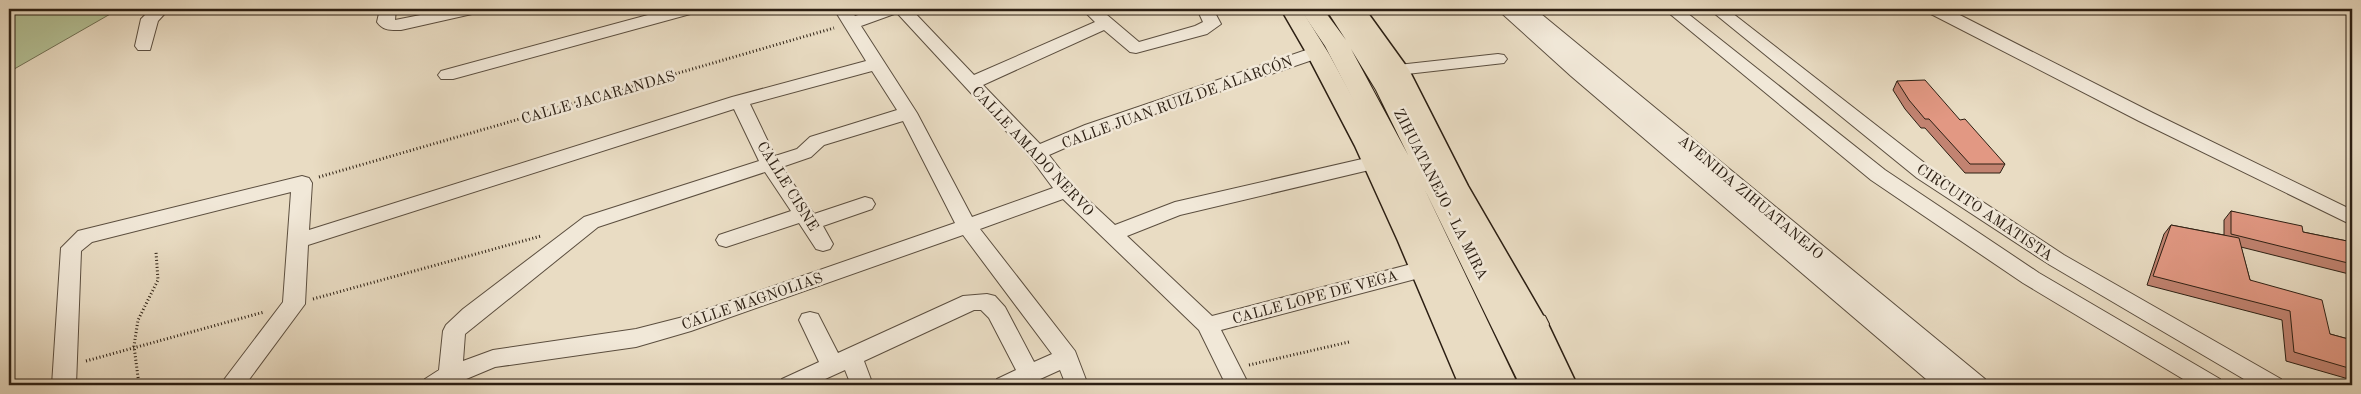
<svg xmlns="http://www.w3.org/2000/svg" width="2361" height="394" viewBox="0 0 2361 394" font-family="'Old Standard TT',serif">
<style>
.green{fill:#b4c196;stroke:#707054}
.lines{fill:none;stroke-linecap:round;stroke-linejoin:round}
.minor-casing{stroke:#5b4e3f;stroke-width:2}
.major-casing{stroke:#2c1f13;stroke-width:3}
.highway-casing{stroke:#2c1f13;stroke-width:2}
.path{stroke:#2c1f13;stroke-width:3;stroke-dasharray:1 2.5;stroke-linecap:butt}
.minor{fill:#f1e8d8;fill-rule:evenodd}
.major{fill:#e9dcc3;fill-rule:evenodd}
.highway{fill:#e9dcc3;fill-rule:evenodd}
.wall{fill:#c28371;stroke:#2c1f13}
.building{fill:#e29883;stroke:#2c1f13}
.labels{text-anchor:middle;stroke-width:5;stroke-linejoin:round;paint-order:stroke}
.street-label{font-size:15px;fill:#2c1f13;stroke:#f1e8d8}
</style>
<rect width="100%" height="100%" fill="#e9dcc3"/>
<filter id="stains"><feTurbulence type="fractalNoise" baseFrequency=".004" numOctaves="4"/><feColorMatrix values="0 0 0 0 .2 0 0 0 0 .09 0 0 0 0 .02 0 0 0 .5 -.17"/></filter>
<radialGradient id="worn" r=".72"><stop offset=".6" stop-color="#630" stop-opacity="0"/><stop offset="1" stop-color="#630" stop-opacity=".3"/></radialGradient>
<polygon class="green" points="9,9 119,9 9,72"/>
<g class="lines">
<g class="minor-casing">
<g id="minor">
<polygon points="151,9 169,9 158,21 150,50 138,50 135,46 141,19"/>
<path d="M 380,9 L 396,9 L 395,20 L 451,9 L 480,9 L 478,13 L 472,14 L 401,30 C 391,30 383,31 377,22 Z"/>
<polygon points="670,9 696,9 694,13 453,79 441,79 438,75 441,71"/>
<path d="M 834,9 L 850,9 L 855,16 L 877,9 L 911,9 L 974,75 L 1095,22 L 1082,9 L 1100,9 L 1139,42 L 1195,26 L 1203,22 L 1197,9 L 1213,9 L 1221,24 L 1207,34 L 1136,53 L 1130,52 L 1104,30 L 983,85 L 1040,144 L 1085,125 L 1312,48 L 1324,48 L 1327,52 L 1324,56 L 1099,133 L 1049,155 L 1073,186 L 1115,225 L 1175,202 L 1375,156 L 1382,157 L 1385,162 L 1382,167 L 1180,215 L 1127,236 L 1212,316 L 1423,261 L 1430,264 L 1434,269 L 1430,274 L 1423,277 L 1221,330 L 1249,385 L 1226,385 L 1199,330 L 1063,199 L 980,229 L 1075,351 L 1088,385 L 1066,385 L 1060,370 L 1027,385 L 994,385 L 997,379 L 1016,370 L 989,318 L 981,310 L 974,310 L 864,361 L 873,385 L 851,385 L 845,370 L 812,385 L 779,385 L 782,379 L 819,362 L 799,320 L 802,314 L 810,312 L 818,314 L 838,353 L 963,296 L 987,294 L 995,296 L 1005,307 L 1034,362 L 1052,354 L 963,235 L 691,331 L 636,347 L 495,367 L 452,385 L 422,385 L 425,379 L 439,370 L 443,331 L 446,325 L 463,309 L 584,217 L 759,161 L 734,109 L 308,245 L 305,304 L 245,385 L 220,385 L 283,302 L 291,192 L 92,242 L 81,251 L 76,385 L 52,385 L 61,248 L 78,231 L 302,176 L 309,178 L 312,183 L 309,230 L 732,97 L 866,61 ZM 897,13 L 1030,157 L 1053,188 L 972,217 L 917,113 L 861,26 ZM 872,71 L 897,110 L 810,137 L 797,149 L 775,156 L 750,104 ZM 903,121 L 955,223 L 687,316 L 636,329 L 493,350 L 463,361 L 465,334 L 598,227 L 765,172 L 791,211 L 719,235 L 716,240 L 719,245 L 726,247 L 799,223 L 816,249 L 823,251 L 830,249 L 833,244 L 823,226 L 872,209 L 875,204 L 872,199 L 865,197 L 814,214 L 782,167 L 811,157 L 824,145 Z"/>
<polygon points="1497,9 1515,9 1519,12 1517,9 1535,9 1985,379 1988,385 1961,385 1958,383 1959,385 1933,385 1571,76"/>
<polygon points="1664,9 1682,9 1885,170 2039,273 2220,379 2223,385 2193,385 2023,283 1871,180"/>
<polygon points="1709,9 1727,9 1931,168 2064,255 2281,379 2284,385 2254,385 2050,265 1917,178"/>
<polygon points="1927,9 1948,9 2153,113 2352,210 2352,225 2139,121 1929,13"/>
<polygon points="1498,54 1504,55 1507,59 1504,63 1398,75 1392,74 1389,70 1392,66 1398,65"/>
</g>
</g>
<g class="major-casing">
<g id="major">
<polygon points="1281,9 1301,9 1329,54 1379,146 1424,241 1487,385 1459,385 1398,241 1355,146 1307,54"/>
<polygon points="1345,9 1365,9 1409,70 1468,186 1548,324 1577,385 1549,385 1520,324 1444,186 1387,70"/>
</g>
</g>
<g class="highway-casing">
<path id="highway" d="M 1300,9 L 1323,9 L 1346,40 L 1326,9 L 1350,9 L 1402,90 L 1516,315 L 1534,313 L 1545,316 L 1549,324 L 1545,332 L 1527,337 L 1552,385 L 1520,385 L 1424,188 L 1518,385 L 1486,385 L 1385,161 L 1325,46 ZM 1351,49 L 1376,90 L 1408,155 Z"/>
</g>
<g class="path">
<polyline points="319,177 834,28"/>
<polyline points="313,299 541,236"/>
<polyline points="86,361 264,312"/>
<polyline points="1249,365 1349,342"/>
<polyline points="139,385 134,346 138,320 158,280 156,252"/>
</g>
<use href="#minor" class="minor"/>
<use href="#major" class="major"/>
<use href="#highway" class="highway"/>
</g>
<g class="wall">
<polygon points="1897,81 1960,120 2005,164 2000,173 1965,173 1925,128 1921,128 1905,109 1893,90"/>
<polygon points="2231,211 2303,232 2352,242 2352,285 2349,274 2241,247 2250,280 2330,334 2352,340 2352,380 2286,361 2282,320 2147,285 2164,234 2171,225 2224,235 2224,220"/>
</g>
<g class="building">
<polygon points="1925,80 1960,120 1965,119 2005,164 1970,164 1929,119 1925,119 1909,100 1897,81"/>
<polygon points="2231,211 2302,226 2303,232 2352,242 2352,264 2231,234"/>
<polygon points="2171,225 2239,238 2250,280 2322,300 2330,334 2352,340 2352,369 2294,352 2290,311 2153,276"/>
</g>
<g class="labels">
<g class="street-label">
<text transform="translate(598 97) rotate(-16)" y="5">CALLE JACARANDAS</text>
<text transform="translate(1177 102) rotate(-20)" y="5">CALLE JUAN RUIZ DE ALARCÓN</text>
<text transform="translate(1033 151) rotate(47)" y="5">CALLE AMADO NERVO</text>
<text transform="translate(788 186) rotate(58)" y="5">CALLE CISNE</text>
<text transform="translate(1441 194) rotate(63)" y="5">ZIHUATANEJO - LA MIRA</text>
<text transform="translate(1751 197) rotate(40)" y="5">AVENIDA ZIHUATANEJO</text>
<text transform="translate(1985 212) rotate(34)" y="5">CIRCUITO AMATISTA</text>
<text transform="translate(1315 297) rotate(-15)" y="5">CALLE LOPE DE VEGA</text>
<text transform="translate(752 301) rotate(-19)" y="5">CALLE MAGNOLIAS</text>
</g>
</g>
<rect width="2361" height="394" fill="none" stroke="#e9dcc3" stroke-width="30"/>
<rect x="10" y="10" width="2341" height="374" fill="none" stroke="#2c1f13" stroke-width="2.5"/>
<rect x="15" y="15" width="2331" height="364" fill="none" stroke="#2c1f13"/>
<rect width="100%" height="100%" filter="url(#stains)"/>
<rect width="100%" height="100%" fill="url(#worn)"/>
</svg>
